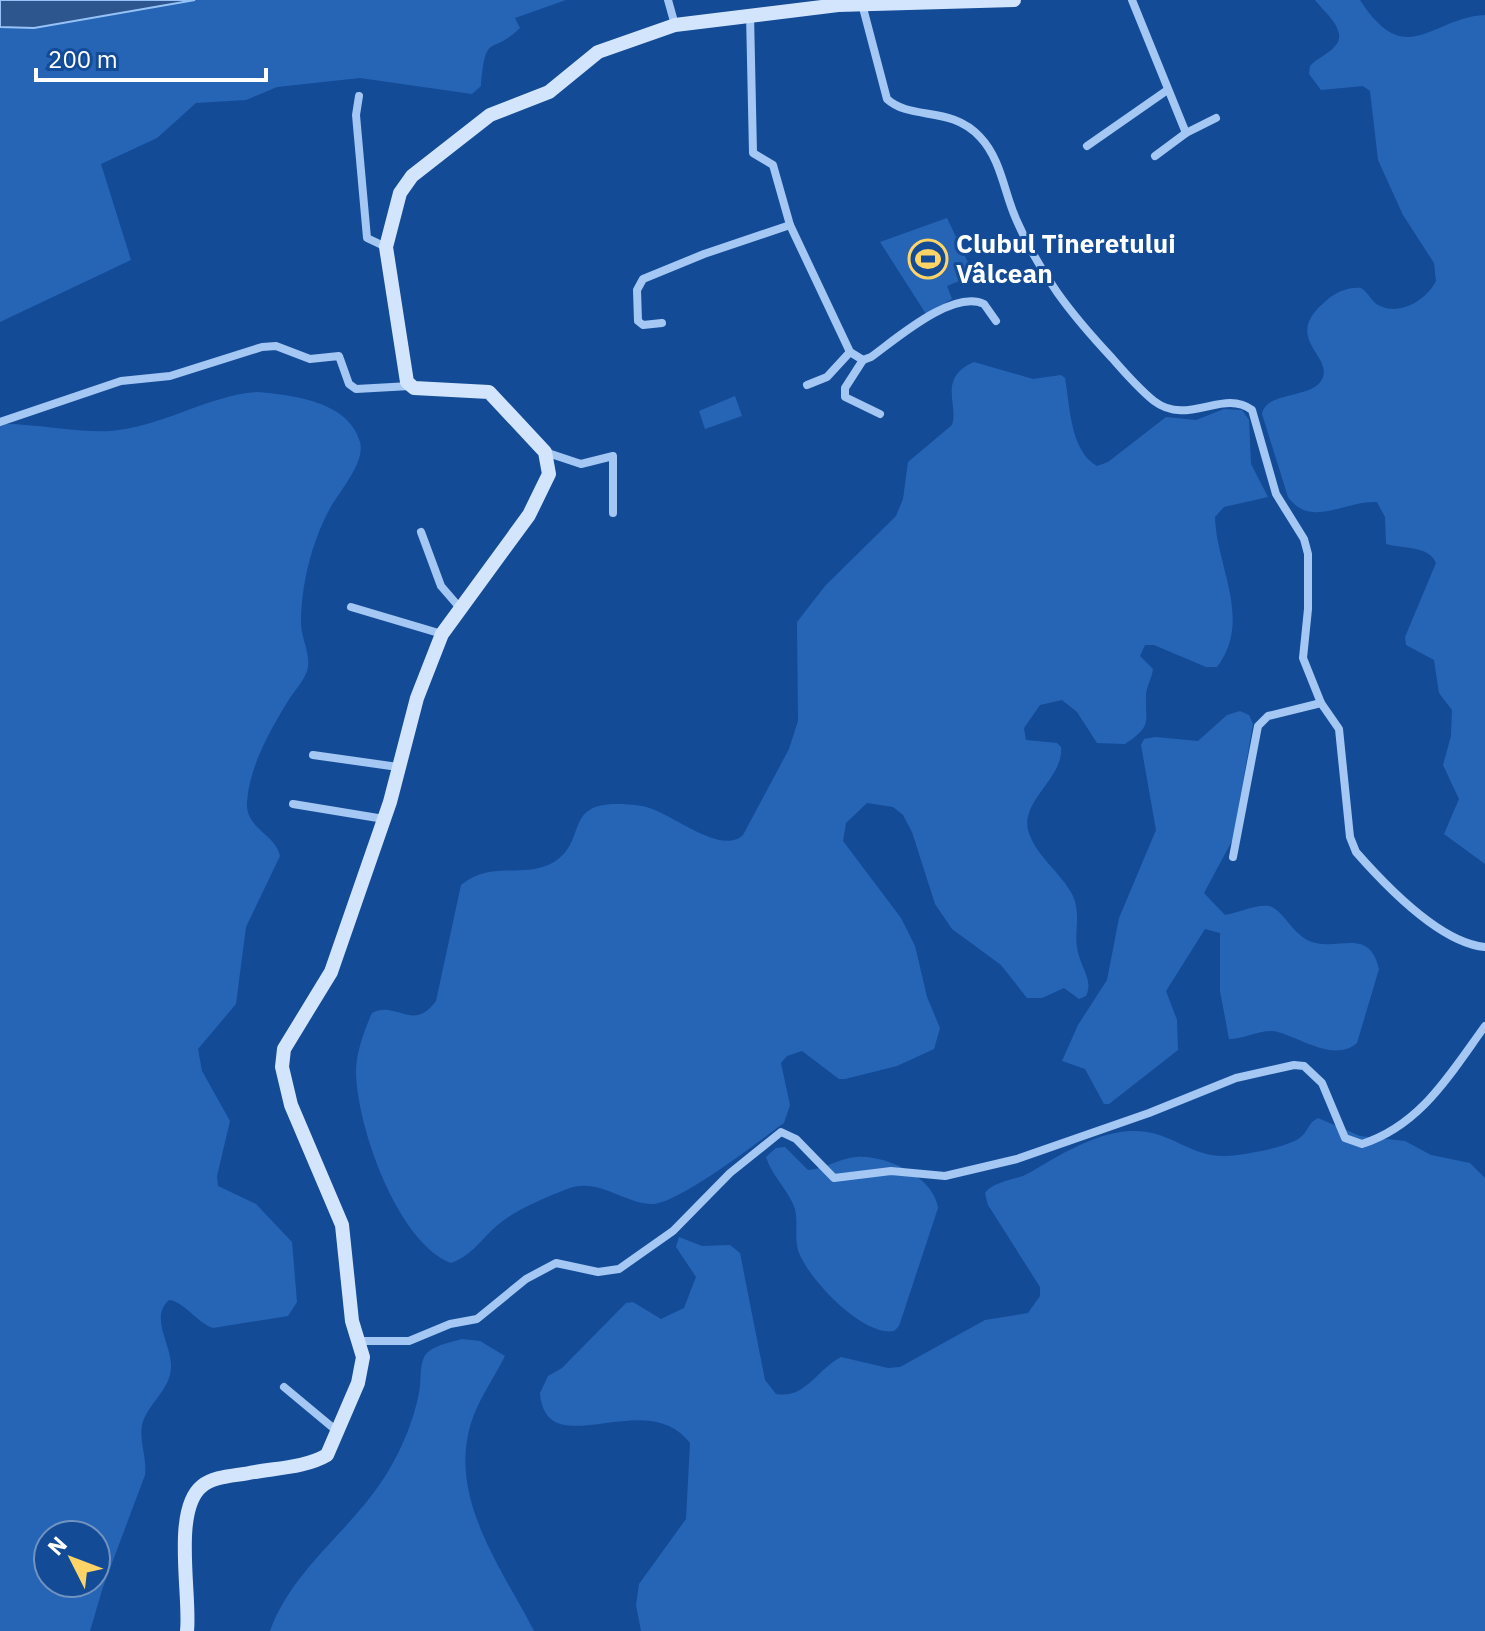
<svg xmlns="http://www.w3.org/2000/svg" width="1485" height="1631" viewBox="0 0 1485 1631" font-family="'IBM Plex Sans',sans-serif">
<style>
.green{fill:#2665b6;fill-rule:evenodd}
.water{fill:#2d568e;stroke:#96c2f6;stroke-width:2}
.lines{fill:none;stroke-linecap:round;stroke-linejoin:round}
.street{stroke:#a4c7f3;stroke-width:8}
.secondary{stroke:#d3e5fc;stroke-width:14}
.labels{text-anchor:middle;stroke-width:6;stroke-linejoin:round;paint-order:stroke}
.poi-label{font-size:26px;font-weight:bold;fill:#fff;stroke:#134b97;text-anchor:start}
</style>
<rect width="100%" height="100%" fill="#134b97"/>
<g class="green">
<path d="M 195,0 L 566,0 L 515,18 L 520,28 C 490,57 486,30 481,86 L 472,94 L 360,78 L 277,87 L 246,100 L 196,103 L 157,138 L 101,164 L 131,260 L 0,322 L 0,27 L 34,28 Z"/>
<path d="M 1315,0 L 1360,0 C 1406,72 1432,17 1485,15 L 1485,864 L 1444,834 L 1459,799 L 1443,765 L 1451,736 L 1452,710 L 1439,693 L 1434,660 L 1406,645 L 1405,637 L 1436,563 C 1429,545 1402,549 1386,544 L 1385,517 L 1377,502 C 1345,500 1311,529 1288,497 L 1262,414 C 1266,390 1315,400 1323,377 C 1331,354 1281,337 1327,300 C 1336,292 1349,287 1361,288 C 1369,293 1372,303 1380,306 C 1401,316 1427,299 1436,281 L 1434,263 L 1403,215 L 1378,160 L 1370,91 L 1363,86 L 1321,90 L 1309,74 L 1310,66 C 1317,58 1329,54 1336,45 C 1348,30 1323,11 1315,0 Z"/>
<polygon points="947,218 974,275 947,286 952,299 926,314 880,242"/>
<path d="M 974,362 L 1033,379 L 1061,375 L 1065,378 C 1070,406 1070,451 1097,466 L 1108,462 L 1166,417 L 1196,420 L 1224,409 L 1242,410 L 1249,420 L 1251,464 L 1268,497 L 1224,507 L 1215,517 C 1216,566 1253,620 1217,667 L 1206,667 L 1154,645 L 1145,645 L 1140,656 L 1153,669 C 1152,678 1147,685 1146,694 C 1145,723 1153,725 1125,744 L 1097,743 L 1077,712 L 1062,700 L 1040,705 L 1024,728 L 1026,740 L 1057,743 L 1061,747 C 1064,778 1021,800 1028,830 C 1035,856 1062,873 1073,896 C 1082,917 1072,935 1079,956 C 1083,971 1093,981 1086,996 L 1079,999 L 1064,988 L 1042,998 L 1027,998 L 1001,965 L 952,929 L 935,904 L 912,832 L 903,815 L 893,807 L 867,803 L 846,823 L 843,841 L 901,918 L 915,946 L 927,997 L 940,1028 L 934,1049 L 897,1066 L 845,1079 L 839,1079 L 802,1051 L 787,1056 L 781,1063 L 790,1105 L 784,1123 C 760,1140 675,1207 650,1204 C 622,1202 597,1177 567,1189 C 547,1197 525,1206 507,1218 C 485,1232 475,1255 451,1263 C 397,1242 357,1126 356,1072 C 356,1053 364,1031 372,1013 C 396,1000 413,1033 436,1001 L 461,885 C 493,859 523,880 554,862 C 592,839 556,794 642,806 C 669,810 720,857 743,835 L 789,749 L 798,721 L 797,622 L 825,586 L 896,516 L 903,499 L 908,462 L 952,425 C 959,405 937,378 974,362 Z"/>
<path d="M 257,392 C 291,395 349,401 360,442 C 366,463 337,494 328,512 C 311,545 301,586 301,623 C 301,639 312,656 307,671 C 303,682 294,691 288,701 C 270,730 249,768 247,802 C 245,829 276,834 280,856 L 246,927 L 236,1004 L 198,1049 L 202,1071 L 230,1121 L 217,1176 L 218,1186 L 256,1204 L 292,1242 L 297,1302 L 288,1316 L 213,1328 C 196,1322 185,1302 169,1300 C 150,1317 170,1343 171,1364 C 172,1390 148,1402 142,1425 C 139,1441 147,1458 145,1475 L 103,1587 L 90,1631 L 0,1631 L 0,424 C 37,423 87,435 119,430 C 167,424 208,396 257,392 ZM 48,1535 L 96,1535 L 96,1583 L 48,1583 Z"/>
<polygon points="735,396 742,416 705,429 699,411"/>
<path d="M 1240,711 L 1249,715 L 1253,724 L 1233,839 L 1204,893 L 1225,915 C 1238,913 1256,904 1269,906 C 1283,909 1292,935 1312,942 C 1340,951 1369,927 1379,969 L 1357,1043 C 1333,1064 1295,1034 1273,1031 C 1259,1030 1244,1039 1229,1039 L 1220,991 L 1220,933 L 1205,929 L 1166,991 L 1177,1020 L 1178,1050 L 1109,1104 L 1104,1104 L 1085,1069 L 1062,1061 L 1078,1025 L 1107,980 L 1119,918 L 1156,830 L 1141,745 L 1144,739 L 1155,737 L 1198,741 L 1227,715 Z"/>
<path d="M 1318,1118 L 1360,1136 L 1405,1141 L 1431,1155 L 1470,1163 L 1485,1178 L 1485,1631 L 641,1631 L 636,1605 L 639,1584 L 686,1519 L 690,1443 C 646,1384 546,1467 540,1393 L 548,1376 L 562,1368 L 626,1303 L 633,1302 L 661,1319 L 684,1308 L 696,1277 L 676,1247 L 679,1237 L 702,1246 L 730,1245 L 740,1253 L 765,1380 L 776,1394 C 806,1399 816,1370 841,1357 L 888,1368 L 900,1367 L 985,1320 L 1028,1313 L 1040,1296 L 1040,1287 L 988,1205 L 985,1193 C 995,1180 1015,1181 1029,1173 C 1065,1152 1112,1121 1156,1134 C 1180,1141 1198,1157 1225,1156 C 1241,1156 1291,1147 1302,1136 C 1309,1129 1309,1122 1318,1118 Z"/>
<path d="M 785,1147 L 808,1170 C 825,1169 840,1158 857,1157 C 886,1155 934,1177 938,1208 L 899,1326 L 894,1331 C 863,1337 807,1278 798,1250 C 794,1235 799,1220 794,1206 C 787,1189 771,1174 766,1157 L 776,1148 Z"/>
<path d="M 462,1339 L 480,1341 L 505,1356 C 494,1378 478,1400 471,1423 C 448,1498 501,1567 534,1631 L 270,1631 C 294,1565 356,1528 390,1468 C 403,1446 414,1419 419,1393 C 422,1381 418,1361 428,1352 C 436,1345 452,1342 462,1339 Z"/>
</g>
<polygon class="water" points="0,0 195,0 34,28 0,27"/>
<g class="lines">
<g class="street">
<polyline points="668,0 675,25"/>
<polyline points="1132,0 1186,133 1155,156"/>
<path d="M 862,4 L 887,99 C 911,121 951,105 980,137 C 1001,159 1004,192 1016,219 C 1041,276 1070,313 1112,358 C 1125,373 1139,389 1154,401 C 1188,427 1223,388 1252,410 L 1276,494 L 1304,539 L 1308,554 L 1308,609 L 1303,658 L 1321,703 L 1339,729 L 1350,837 L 1356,852 C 1385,885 1440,943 1485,947"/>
<path d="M 750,14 L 753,153 L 773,165 L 790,225 L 850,352 L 863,360 L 871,357 C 896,339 953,289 984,304 L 996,321"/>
<polyline points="359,96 356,115 367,238 386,247"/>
<polyline points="1186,133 1216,118"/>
<polyline points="1087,146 1166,91"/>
<polyline points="662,323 643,325 638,321 637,290 643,279 704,254 790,225"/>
<polyline points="863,360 845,388 845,397 880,414"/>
<polyline points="807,385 827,377 850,352"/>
<polyline points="0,422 121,381 170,376 262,347 276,346 310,359 339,356 349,384 356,389 410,386"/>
<polyline points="545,452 581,464 613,456 613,513"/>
<polyline points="421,532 441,586 460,608"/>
<polyline points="351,607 442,634"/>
<polyline points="313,755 398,767"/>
<polyline points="293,804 384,819"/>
<polyline points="1233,857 1258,726 1268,716 1321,703"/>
<path d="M 358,1341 L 409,1341 L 450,1324 L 477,1319 L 526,1279 L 556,1263 L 598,1272 L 619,1269 L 673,1231 L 730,1173 L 781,1132 L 796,1139 L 834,1178 L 891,1171 L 945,1176 L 1017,1159 L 1149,1113 L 1236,1078 L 1294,1065 L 1304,1066 L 1322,1083 L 1345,1138 L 1362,1144 C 1421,1125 1450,1074 1485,1026"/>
<polyline points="284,1387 338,1432"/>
</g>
<path class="secondary" d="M 187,1631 C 191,1596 172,1510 202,1486 C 214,1476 234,1476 249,1473 C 274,1468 305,1468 327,1455 L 358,1383 L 363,1357 L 352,1321 L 342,1225 L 291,1105 L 282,1067 L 284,1049 L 331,972 L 390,802 L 417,698 L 442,634 L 529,515 L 549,474 L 545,452 L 489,392 L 414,388 L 407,382 L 386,247 L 400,193 L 412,176 L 490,115 L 549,92 L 598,52 L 675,25 L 838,5 L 1014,0"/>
</g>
<defs>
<g id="stadium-ring" transform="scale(2)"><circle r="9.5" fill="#134b97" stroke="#ffd466" stroke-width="1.5"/><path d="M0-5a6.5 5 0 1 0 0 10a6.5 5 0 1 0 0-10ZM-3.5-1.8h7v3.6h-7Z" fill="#ffd466"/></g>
</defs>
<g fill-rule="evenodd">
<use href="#stadium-ring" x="928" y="259"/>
</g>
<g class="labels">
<g class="poi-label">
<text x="956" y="253">Clubul Tineretului<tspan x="956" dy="30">Vâlcean</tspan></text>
</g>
</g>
<g transform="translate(72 1559) rotate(312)"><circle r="38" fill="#134b97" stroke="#7193c1" stroke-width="2"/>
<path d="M0-6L14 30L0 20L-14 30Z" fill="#ffd466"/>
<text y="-12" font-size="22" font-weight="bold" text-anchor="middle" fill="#ffffff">N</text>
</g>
<path d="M36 68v12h230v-12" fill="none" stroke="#ffffff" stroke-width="4"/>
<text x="48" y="68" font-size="24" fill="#ffffff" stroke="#134b97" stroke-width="6" paint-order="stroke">200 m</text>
</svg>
